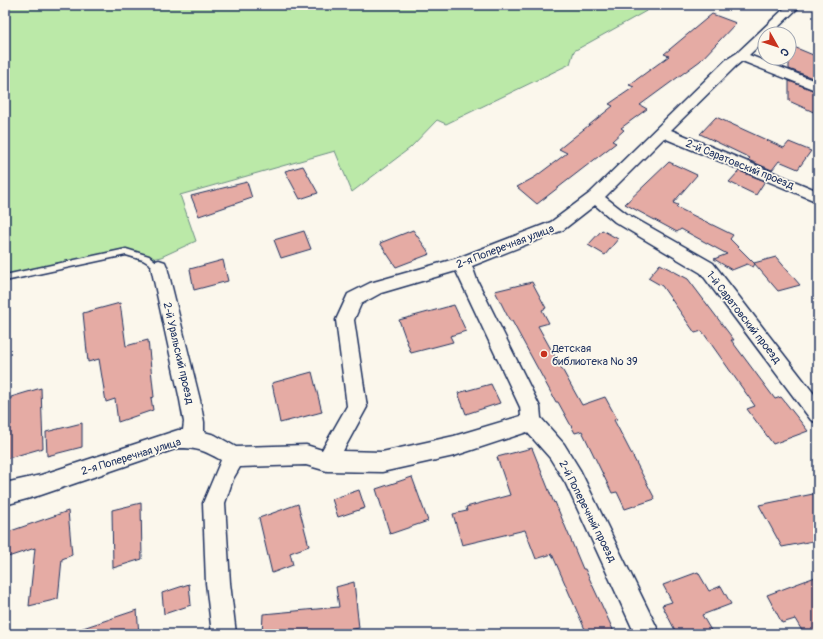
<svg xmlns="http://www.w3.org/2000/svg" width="823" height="639" viewBox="0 0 823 639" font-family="Pangolin,sans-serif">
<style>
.green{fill:#bbe9a8;stroke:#6b8c83}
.building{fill:#e5aba4;stroke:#1b2f5e}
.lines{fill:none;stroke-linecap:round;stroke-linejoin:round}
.service-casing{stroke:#1b2f5e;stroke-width:3}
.minor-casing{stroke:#1b2f5e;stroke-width:3}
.service{fill:#fbf7ec;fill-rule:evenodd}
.minor{fill:#fbf7ec;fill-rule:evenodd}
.poi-dot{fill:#c8321e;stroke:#fbf7ec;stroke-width:1.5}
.labels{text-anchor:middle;stroke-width:3.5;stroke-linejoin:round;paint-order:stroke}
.street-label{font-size:11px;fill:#1b2f5e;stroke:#fbf7ec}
.poi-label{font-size:11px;fill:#1b2f5e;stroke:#fbf7ec;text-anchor:start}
</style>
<rect width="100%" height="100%" fill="#fbf7ec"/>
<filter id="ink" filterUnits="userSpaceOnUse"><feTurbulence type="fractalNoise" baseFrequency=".025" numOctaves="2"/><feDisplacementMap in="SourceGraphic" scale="8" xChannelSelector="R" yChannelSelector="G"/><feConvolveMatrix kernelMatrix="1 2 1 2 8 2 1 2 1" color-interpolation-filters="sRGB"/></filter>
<g filter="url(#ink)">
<polygon class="green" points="5,5 637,5 648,10 574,51 570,64 446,124 437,120 410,148 352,192 335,151 180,195 196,241 161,257 141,261 124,255 5,282"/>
<g class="building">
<polygon points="712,14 736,23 700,61 640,105 647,109 621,128 624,130 612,141 616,143 537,204 517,187 535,177 567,153 559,149 613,106 609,104 634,87 629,85 669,56 664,54"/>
<polygon points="789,45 818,57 818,80 789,69"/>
<polygon points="789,81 818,92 818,114 789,101"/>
<polygon points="716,117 784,148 789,142 811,151 798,169 779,161 772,170 748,160 750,158 700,134"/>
<polygon points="669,162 697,175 673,203 678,205 676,207 733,235 730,239 755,264 753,267 747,264 732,270 714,259 727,254 681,229 677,232 625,204"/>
<polygon points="303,166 318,193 300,199 285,171"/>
<polygon points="739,171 765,181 756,195 729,182"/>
<polygon points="247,182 252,198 199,216 191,196"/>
<polygon points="413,230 430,254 396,267 380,243"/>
<polygon points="602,230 618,239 605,255 588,245"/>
<polygon points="304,231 311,249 281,258 274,240"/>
<polygon points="776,257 800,285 778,291 754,263"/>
<polygon points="223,260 228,281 194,290 190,269"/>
<polygon points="660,264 688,279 734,340 731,340 775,399 781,397 808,431 773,444 747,409 755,406 702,331 695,333 662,286 648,278"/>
<polygon points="532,282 546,308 542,310 549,323 538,326 582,405 605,397 617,419 614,420 655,499 625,509 617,492 612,493 582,431 575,433 558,402 556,402 512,321 510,321 495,291"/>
<polygon points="120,303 126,346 148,340 154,397 151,398 153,410 118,422 115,399 106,402 99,359 88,362 83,313"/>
<polygon points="454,305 466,331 450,336 453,342 411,353 399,320"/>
<polygon points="312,372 322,412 280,423 272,383"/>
<polygon points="491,384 500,403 466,414 458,393"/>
<polygon points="41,388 43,448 5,459 5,426 11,425 11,397"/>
<polygon points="82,423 82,447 47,456 46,432"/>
<polygon points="532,448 554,503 555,502 583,569 585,569 615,634 587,634 552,554 536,559 525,530 462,545 453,514 467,511 466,507 510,495 497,457"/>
<polygon points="412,477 428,521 390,534 376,489"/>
<polygon points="359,490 365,508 338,517 332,499"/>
<polygon points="818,493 818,540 782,547 759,505"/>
<polygon points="141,503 142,559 113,568 112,510"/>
<polygon points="298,504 309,546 290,553 293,565 272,573 259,518"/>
<polygon points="68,511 72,555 62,559 58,599 29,606 35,548 5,558 5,533"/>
<polygon points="698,572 709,591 721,586 731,604 702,615 713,634 677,634 662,605 672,602 663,585"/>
<polygon points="818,576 818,634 804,634 795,619 782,623 767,595"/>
<polygon points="354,582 359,628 337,632 337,634 262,634 263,614 339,607 336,587"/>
<polygon points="189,584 191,605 164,614 162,593"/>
<polygon points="137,610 139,634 75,634 74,631"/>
</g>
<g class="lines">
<g class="service-casing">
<polygon id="service" points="126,249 149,256 163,267 159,270 143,260 126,255 5,281 5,275"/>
</g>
<g class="minor-casing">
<path id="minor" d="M 788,5 L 801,5 L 771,34 L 765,34 L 765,40 L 749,55 L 818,82 L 818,91 L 742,61 L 736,66 L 671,130 L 818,191 L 818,202 L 664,138 L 605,197 L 627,214 L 713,263 L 818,399 L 818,423 L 811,420 L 701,273 L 615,222 L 595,205 L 563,230 L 472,266 L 477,280 L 540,407 L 541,418 L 564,444 L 580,470 L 660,634 L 635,634 L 566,484 L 550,458 L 527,432 L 454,456 L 382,472 L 327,471 L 306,465 L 240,467 L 233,479 L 225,503 L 230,583 L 236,634 L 212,634 L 206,583 L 203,503 L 221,460 C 203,450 198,448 178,448 L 41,495 L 5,505 L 5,483 L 41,475 L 178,430 L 183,430 L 184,422 L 180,400 L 151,267 L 153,262 L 159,260 L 165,262 L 167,267 L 200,400 L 204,422 L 204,432 L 215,435 L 236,447 L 306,445 L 322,450 L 347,406 L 336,320 L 348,294 L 370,283 L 458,258 L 551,222 L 590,193 L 726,60 L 737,53 ZM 456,271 L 520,407 L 521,416 L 454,436 L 382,452 L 343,451 L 367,407 L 354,320 L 361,304 L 381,293 Z"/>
</g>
<use href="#service" class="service"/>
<use href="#minor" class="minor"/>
</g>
</g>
<circle class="poi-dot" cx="544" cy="354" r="4"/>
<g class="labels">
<g class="street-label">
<text transform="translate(740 164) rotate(22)" y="4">2-й Саратовский проезд</text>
<text transform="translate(505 246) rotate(-21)" y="4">2-я Поперечная улица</text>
<text transform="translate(744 317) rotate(52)" y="4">1-й Саратовский проезд</text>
<text transform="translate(179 353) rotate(77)" y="4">2-й Уральский проезд</text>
<text transform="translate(131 456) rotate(-17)" y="4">2-я Поперечная улица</text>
<text transform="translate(588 511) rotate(63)" y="4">2-й Поперечный проезд</text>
</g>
<g class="poi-label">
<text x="552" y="352">Детская<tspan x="552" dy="13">библиотека № 39</tspan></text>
</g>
</g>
<rect width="823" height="639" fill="none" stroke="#fbf7ec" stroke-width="20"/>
<rect x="10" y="10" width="803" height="619" fill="none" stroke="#1b2f5e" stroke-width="1.5" filter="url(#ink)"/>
<g transform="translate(777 46) rotate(129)"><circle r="19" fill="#fbf7ec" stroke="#a1a7b3"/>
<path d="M0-3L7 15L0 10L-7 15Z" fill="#c8321e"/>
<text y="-6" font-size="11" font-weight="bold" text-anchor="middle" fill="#1b2f5e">С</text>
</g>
</svg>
